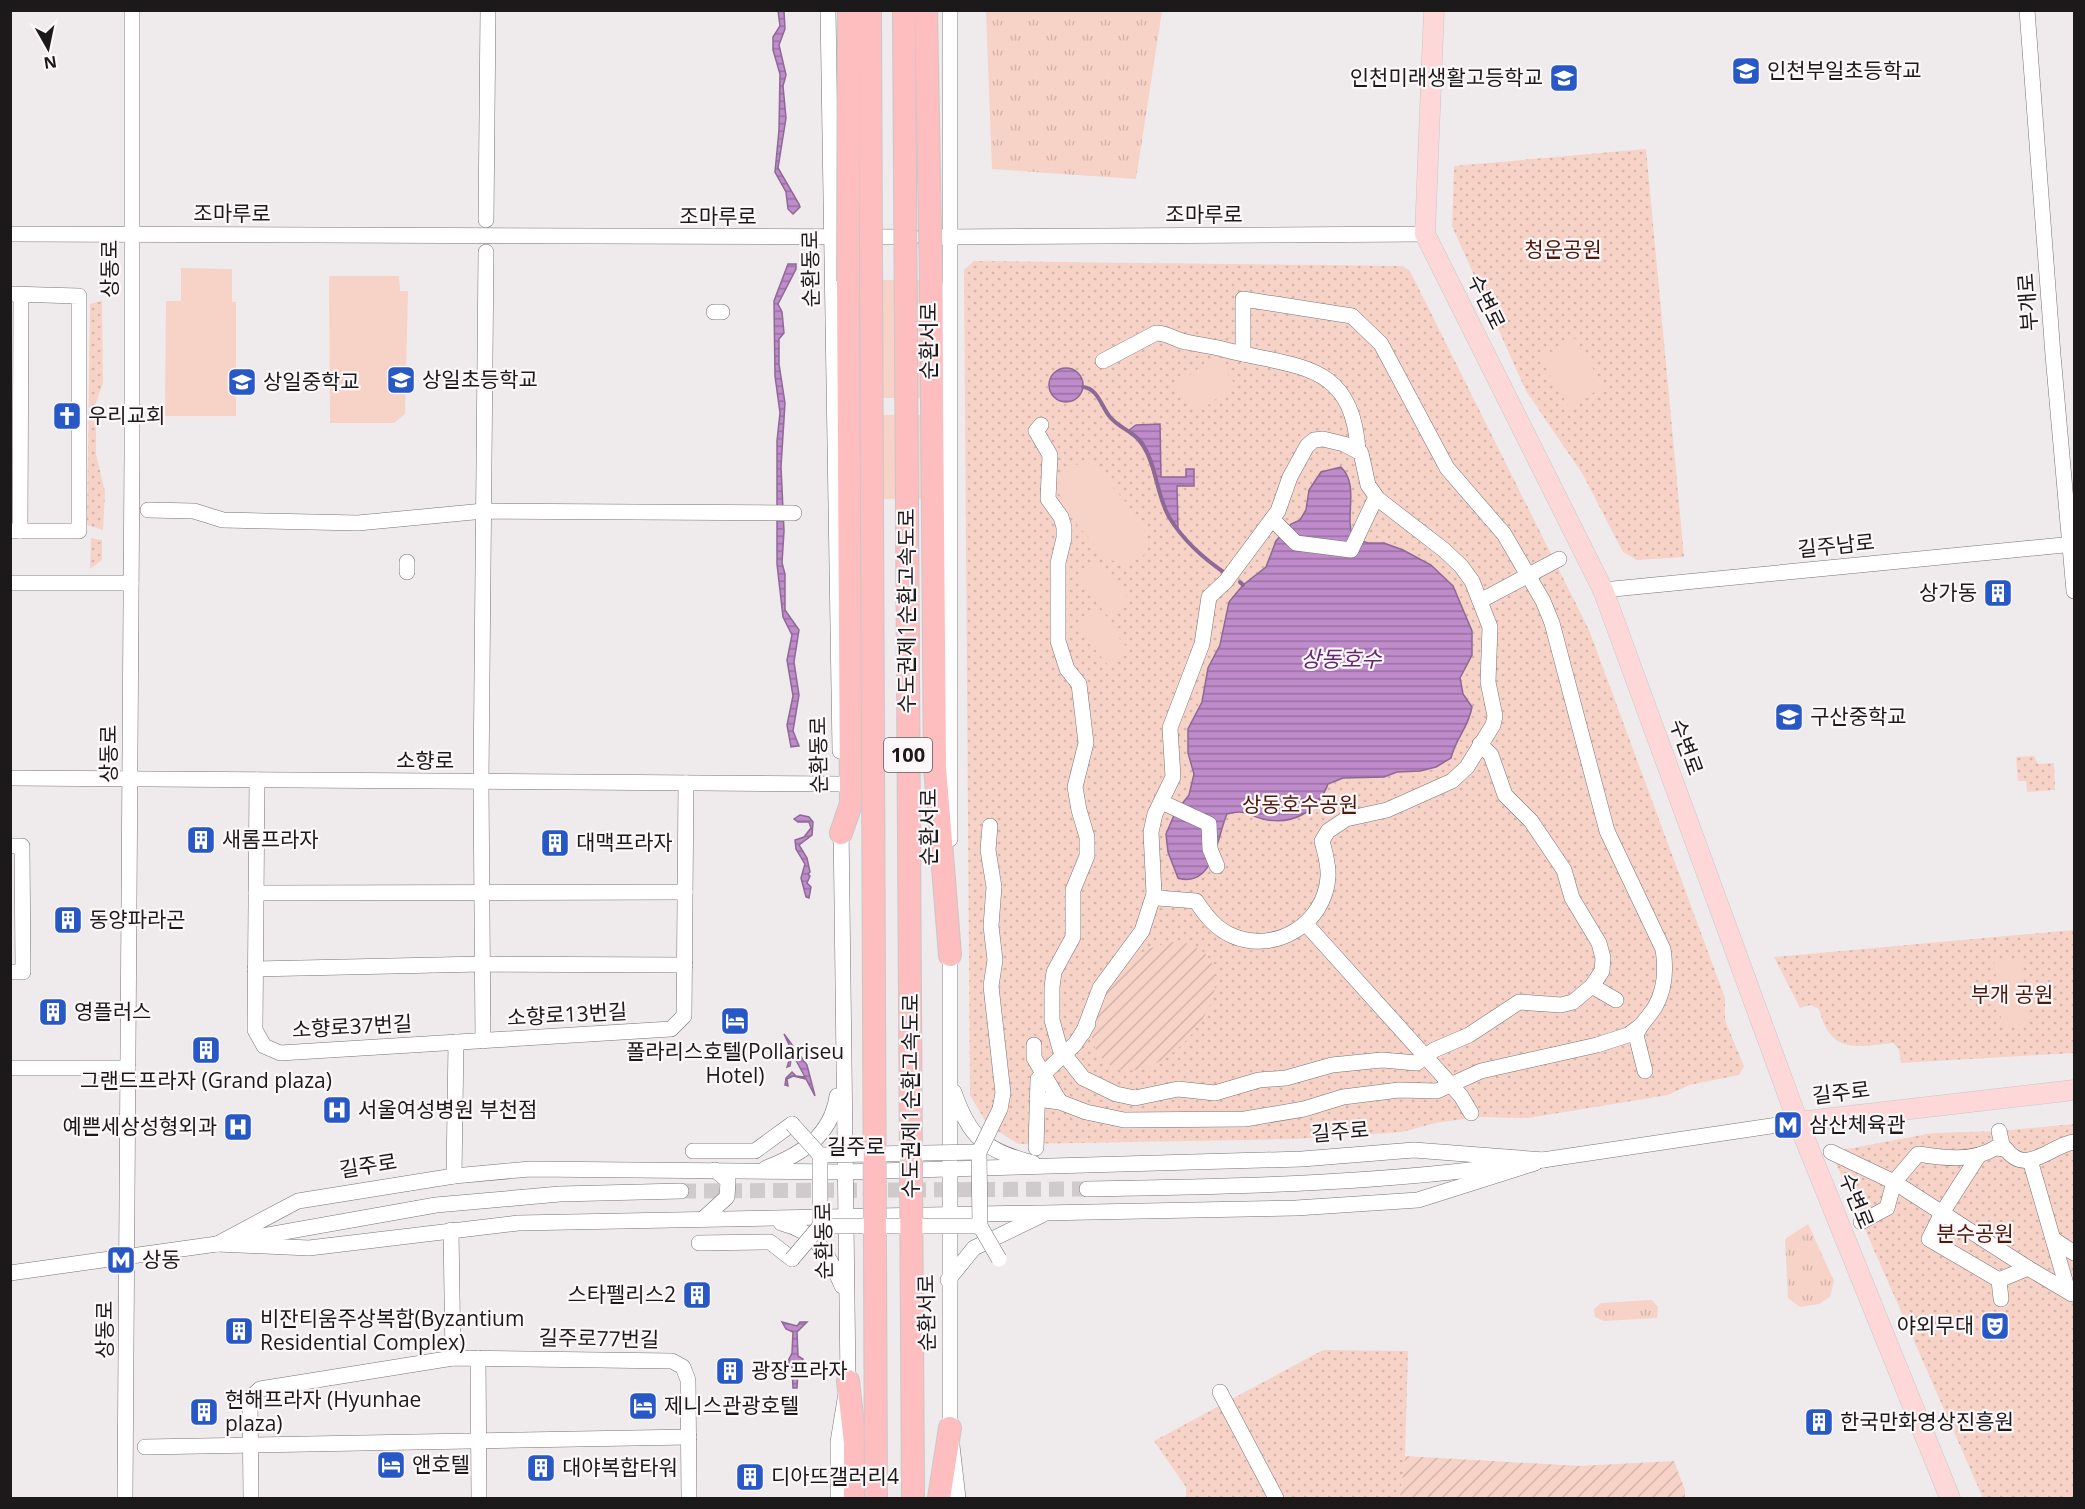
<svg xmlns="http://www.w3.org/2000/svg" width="2085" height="1509" viewBox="0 0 2085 1509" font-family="'Open Sans','Noto Sans KR',sans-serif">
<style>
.grass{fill:url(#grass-tufts)}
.park{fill:url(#park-dots)}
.garden{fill:url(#garden-furrows)}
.pitch{fill:#f7d2c7}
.water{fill:url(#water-rules);stroke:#8e6995;stroke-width:1.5}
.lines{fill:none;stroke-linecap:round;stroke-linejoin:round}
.stream{stroke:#8e6995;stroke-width:4}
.minor-tunnel{stroke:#cfcbcc;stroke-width:15;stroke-dasharray:15 8;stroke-linecap:butt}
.minor-casing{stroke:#787475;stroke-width:16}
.major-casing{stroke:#c8c8c8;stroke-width:21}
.highway-casing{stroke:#c8c8c8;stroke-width:24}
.minor{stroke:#fff;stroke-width:15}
.major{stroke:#fed7d8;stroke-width:20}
.highway{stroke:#febdbe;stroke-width:22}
.minor-bridge-casing{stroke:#787475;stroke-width:16;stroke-linecap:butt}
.highway-bridge-casing{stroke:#c8c8c8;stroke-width:24;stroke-linecap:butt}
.minor-bridge{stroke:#fff;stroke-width:15}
.highway-bridge{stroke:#febdbe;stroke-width:22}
.labels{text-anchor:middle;stroke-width:4.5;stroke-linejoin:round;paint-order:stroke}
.shield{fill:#fcf8f9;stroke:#5e5c5d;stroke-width:1.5}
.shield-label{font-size:20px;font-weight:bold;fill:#1b191a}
.poi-label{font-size:21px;fill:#1b191a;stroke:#fcf8f9;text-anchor:start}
.street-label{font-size:21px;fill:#1b191a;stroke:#fcf8f9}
.park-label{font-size:21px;fill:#4d1a0b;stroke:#fcf8f9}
.water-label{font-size:22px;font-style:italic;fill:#652672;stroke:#fcf8f9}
</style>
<defs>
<pattern id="grass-tufts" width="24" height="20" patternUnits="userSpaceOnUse" patternTransform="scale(1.5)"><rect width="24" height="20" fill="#f7d2c7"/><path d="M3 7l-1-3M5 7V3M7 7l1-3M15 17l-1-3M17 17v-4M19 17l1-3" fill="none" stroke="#d3b4aa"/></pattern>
<pattern id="park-dots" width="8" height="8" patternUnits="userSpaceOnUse" patternTransform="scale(1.5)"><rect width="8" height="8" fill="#f7d2c7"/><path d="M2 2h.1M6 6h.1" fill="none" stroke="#d3b4aa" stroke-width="1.8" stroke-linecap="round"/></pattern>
<pattern id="garden-furrows" width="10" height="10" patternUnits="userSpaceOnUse" patternTransform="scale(1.5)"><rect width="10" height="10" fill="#f7d2c7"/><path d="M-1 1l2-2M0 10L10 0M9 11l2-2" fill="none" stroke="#d3b4aa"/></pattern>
<pattern id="water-rules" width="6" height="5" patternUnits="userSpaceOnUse" patternTransform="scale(1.5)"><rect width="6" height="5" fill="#bf8bca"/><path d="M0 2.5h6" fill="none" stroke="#9a71a3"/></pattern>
</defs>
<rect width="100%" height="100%" fill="#efeaec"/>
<g class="grass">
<polygon points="986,11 1162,11 1136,179 992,169"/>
<polygon points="1808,1224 1834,1281 1830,1297 1819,1304 1800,1307 1788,1298 1785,1239"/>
<polygon points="1652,1300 1658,1307 1657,1318 1604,1321 1595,1317 1594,1309 1601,1303"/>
</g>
<g class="park">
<polygon points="1646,149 1684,557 1637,560 1623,552 1582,473 1526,391 1452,226 1454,166"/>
<polygon points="974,261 1403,266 1410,271 1589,630 1725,998 1725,1021 1744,1066 1739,1075 1689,1085 1668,1095 1528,1118 1478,1117 1435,1123 1402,1132 1294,1139 1018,1144 987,1124 970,1095 964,270"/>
<polygon points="102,301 103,383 96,403 96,454 105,492 103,530 87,525 90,304"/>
<polygon points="91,538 102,540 102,560 90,569"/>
<polygon points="2034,756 2038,764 2054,763 2055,790 2027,792 2026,781 2018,781 2016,757"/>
<path d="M 2074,930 L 2074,1053 L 1901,1063 L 1899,1049 L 1893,1043 C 1854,1047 1831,1054 1819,1009 L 1810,1005 L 1800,1008 L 1774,957 Z"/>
<polygon points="2074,1124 2074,1498 1983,1498 1831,1152 1933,1133 1999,1131"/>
<polygon points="1323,1350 1408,1351 1405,1456 1400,1498 1186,1498 1186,1487 1154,1441"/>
</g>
<g class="garden">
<path d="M 1181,941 C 1191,945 1201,948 1208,957 C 1242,1001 1151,1098 1107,1063 C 1070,1033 1109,976 1138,955 C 1151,946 1166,943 1181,941 Z"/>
<polygon points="1405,1456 1579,1466 1674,1461 1685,1490 1685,1498 1400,1498"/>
</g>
<g class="pitch">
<polygon points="181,268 232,269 232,302 236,302 236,416 165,416 166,301 181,301"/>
<polygon points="329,276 399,276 400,291 408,291 405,414 394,423 330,423"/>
<polygon points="881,280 921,280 922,398 881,398"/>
<polygon points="1576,338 1603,387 1569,407 1540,358"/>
<polygon points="1214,356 1235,384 1197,414 1176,386"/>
<polygon points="881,415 921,415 922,499 882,499"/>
<path d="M 1079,464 L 1090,464 L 1099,471 C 1112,488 1175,546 1134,561 C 1125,565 1116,563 1108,558 C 1088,538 1026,477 1079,464 Z"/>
<polygon points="1097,562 1130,601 1109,617 1076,580"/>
<polygon points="1097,611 1129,650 1109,666 1076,628"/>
<polygon points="2021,958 2029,1023 2002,1026 1994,961"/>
</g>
<g class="water">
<polygon points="778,11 784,11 785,29 779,45 786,75 783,86 786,118 778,168 799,204 800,207 793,214 788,209 786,192 775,172 779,130 780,74 773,50 773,37 780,26"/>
<polygon points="788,264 796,264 796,269 778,304 782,312 784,333 779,339 779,364 785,403 781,467 784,531 782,563 785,574 785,610 799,630 794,662 799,695 793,731 799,746 791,747 787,725 793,696 787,660 792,635 783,617 777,564 777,441 780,413 775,376 774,301"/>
<circle cx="1066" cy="385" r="17"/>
<path d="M 1160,424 L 1161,477 L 1186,477 L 1186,469 L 1194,469 L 1194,486 L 1177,486 L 1178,530 C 1172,521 1167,513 1163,504 C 1152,477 1153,451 1128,431 L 1136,425 Z"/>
<path d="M 1341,467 C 1360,486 1344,516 1353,538 L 1368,543 L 1384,543 L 1403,550 L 1431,565 L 1453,586 L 1472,631 L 1472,655 L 1460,678 L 1463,694 L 1472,707 C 1468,729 1456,737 1451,758 L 1436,767 L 1420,771 L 1397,772 L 1384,777 L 1343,778 L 1328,784 C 1318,811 1293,826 1263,819 C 1246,815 1247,809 1227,814 C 1217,836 1214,889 1178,878 L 1168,852 L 1166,834 L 1175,813 L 1189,795 L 1194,774 L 1188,753 L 1188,729 L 1202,702 L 1208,668 L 1220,645 L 1229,602 L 1243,585 L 1266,567 L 1276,541 L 1291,524 L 1300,520 L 1306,510 L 1309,490 L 1321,472 Z"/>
<polygon points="800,815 809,817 813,822 812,835 799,845 807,858 810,872 808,874 810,876 807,883 811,887 809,898 806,897 801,878 805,864 796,849 795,840 804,837 811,828 809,822 798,822 794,819"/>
<polygon points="784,1034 807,1065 815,1096 806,1079 793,1076 787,1079 788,1086 785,1085 786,1078 792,1072 796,1076 805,1077 792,1053 790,1066 787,1067 792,1051"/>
<polygon points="782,1322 797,1326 800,1322 807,1322 797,1332 798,1356 803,1359 798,1372 797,1388 793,1388 792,1367 786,1365 792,1353 793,1332 786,1329"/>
</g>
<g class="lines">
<g class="stream">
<path d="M 1083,387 C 1098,388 1102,408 1110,417 C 1119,428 1134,432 1142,443 C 1157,466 1156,494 1169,517 C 1183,540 1205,560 1228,575"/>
<polyline points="1240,582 1243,585"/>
</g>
<polyline class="minor-tunnel" points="681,1191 1087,1189"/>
<g class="minor-casing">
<g id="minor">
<polyline points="828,10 840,751"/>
<polyline points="950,10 950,839"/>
<polyline points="2027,10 2053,355 2074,591"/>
<polyline points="486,220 488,10"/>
<polyline points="10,234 913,237"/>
<polyline points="940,237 1425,234"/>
<polyline points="10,294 79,296 79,531 10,531"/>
<polyline points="714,312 722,312"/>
<path d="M 1243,354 L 1243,299 L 1352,316 L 1381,344 L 1447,468 L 1504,534 L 1543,601 L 1552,623 L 1607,831 L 1663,949 C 1666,968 1665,990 1655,1007 C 1649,1017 1640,1024 1636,1035 L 1645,1071"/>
<path d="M 1103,361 L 1156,333 C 1168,333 1175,340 1186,342 C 1200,345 1213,346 1226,350 C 1297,368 1353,361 1358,451"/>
<polyline points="1041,425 1036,431 1050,455 1048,499 1061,517 1064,527 1064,538 1058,563 1058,641 1067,669 1079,684 1086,743 1075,787 1079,810 1087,837 1087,856 1073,890 1073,937 1054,972 1052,987 1052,1020 1060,1049 1083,1078 1116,1094 1135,1098 1178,1089 1215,1093 1259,1080 1286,1078 1332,1065 1382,1060 1417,1063 1434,1050 1469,1035 1519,1002 1561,1005 1573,1002 1592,986 1602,971 1603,958 1599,943 1572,898 1564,870 1531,821 1505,795 1491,755 1480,744"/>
<path d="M 1323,439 L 1344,444 L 1361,453 L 1368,485 L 1378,499 L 1444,550 L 1461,566 L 1472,581 L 1490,627 L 1488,682 L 1495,716 L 1493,725 L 1467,767 L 1452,781 L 1387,810 L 1346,819 L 1328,831 L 1322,841 C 1325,853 1329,865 1328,877 C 1325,923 1276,954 1233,936 C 1216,929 1206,916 1196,901 L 1158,898 L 1154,894 L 1151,832 L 1155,814 L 1173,777 L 1170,728 L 1202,644 L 1209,597 L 1226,581 L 1278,511 L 1290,477 L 1307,446 L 1314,440 Z"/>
<polyline points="148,510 194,511 223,520 358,523 484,511 794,513"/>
<polyline points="1272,519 1296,543 1351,550 1376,497"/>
<polyline points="20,531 21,295"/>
<polyline points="407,562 407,572"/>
<polyline points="10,583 131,583"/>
<polyline points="1603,590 2074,544"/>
<polyline points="1480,601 1559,559"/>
<polyline points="10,778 840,784"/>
<polyline points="257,780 255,1030 264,1046 280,1053 671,1029 684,1016 686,783"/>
<polyline points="1168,805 1209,824 1210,849 1217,866"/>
<polyline points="990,826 988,850 994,887 991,926 995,960 991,986 1003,1093 1000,1109"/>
<polyline points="10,846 22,846 23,972 10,972"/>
<polyline points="256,893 685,892"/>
<polyline points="1306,924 1461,1096 1471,1113"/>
<polyline points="950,947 950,1428 958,1498"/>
<polyline points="255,969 482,964 685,965"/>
<polyline points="1592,986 1616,1000"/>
<polyline points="1083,1033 1100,988 1142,931 1154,894"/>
<polyline points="483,1041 481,782 486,252"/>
<polyline points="1034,1045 1034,1058 1060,1102"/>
<polyline points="10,1068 128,1068"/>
<path d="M 954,1092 C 970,1139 985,1150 1033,1163"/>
<polyline points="1037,1099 1060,1102 1086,1112 1124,1120 1245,1119 1304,1109 1343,1097 1399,1090 1437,1091 1481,1071 1597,1045 1628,1035 1639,1027"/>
<polyline points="1999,1131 2003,1149"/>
<polyline points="1036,1148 1038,1079 1075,1044 1088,1024"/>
<polyline points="693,1151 755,1151 792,1124"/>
<polyline points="1831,1152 1894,1182 2028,1268"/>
<polyline points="1979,1155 1942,1213 1929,1239 1999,1280"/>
<polyline points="2030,1160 2068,1291"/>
<polyline points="1536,1161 1798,1122"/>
<path d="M 766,1168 C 802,1154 831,1136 837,1096"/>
<polyline points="454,1176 456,1042"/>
<path d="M 1087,1189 C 1226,1187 1365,1184 1503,1166"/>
<polyline points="703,1219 727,1197 728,1181 715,1170"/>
<path d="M 1861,1222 L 1887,1208 L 1894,1182 L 1918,1154 C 1943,1158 1973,1162 1995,1148 L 2006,1149 C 2026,1177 2051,1145 2074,1142"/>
<path d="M 781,1223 C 817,1232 828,1253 842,1286"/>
<polyline points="451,1230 453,1358"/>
<polyline points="2053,1239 2074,1253"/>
<polyline points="699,1243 770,1242 792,1259"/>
<polyline points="217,1244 298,1201 454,1176 530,1169 844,1172 1302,1159 1414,1150 1544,1160"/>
<polyline points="217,1244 309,1248 518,1223 1296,1208 1418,1200 1535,1163"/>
<polyline points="10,1273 217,1244 436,1205 560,1194 681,1191"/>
<polyline points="948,1280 974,1248 1042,1215"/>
<polyline points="2001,1299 1999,1280 2028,1268 2072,1294"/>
<polyline points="478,1358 479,1498"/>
<polyline points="1220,1392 1276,1498"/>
<polyline points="145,1447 689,1437"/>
<polyline points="125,1498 132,455 132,10"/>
<polyline points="251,1498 250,1398 260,1389 453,1358 672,1361 683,1367 688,1380 689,1498"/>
<polyline points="838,1498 838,1442 848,1381 841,823"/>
</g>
</g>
<g class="major-casing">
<g id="major">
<polyline points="1434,10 1425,234 1603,590 1798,1122 1950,1498"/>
<polyline points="1798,1122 2074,1090"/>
</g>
</g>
<g class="highway-casing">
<g id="highway">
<polyline points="931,283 935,767 950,955"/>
<polyline points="841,833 851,804 848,281"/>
<polyline points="848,1381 855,1443 855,1498"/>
<polyline points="939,1498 950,1428"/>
</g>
</g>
<use href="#minor" class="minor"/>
<use href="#major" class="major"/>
<use href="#highway" class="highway"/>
<g class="minor-bridge-casing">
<g id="minor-bridge">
<polyline points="792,1124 820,1155 979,1152"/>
<polyline points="820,1226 820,1155"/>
<polyline points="792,1259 820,1226 980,1226"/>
<polyline points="999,1259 980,1226 979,1152 1000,1109"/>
</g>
</g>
<g class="highway-bridge-casing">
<g id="highway-bridge">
<polyline points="870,10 876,1498"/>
<polyline points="904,10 913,1498"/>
<polyline points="926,10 931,283"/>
<polyline points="848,281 849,10"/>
</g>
</g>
<use href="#minor-bridge" class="minor-bridge"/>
<use href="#highway-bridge" class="highway-bridge"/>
</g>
<defs>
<g id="school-square" transform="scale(1.5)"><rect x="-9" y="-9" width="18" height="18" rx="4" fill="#2858c6" stroke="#fcf8f9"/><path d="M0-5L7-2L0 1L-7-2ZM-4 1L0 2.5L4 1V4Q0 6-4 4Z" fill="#fff"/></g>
<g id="church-square" transform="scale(1.5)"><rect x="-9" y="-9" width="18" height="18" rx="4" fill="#2858c6" stroke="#fcf8f9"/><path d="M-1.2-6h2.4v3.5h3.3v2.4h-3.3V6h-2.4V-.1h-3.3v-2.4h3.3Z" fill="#fff"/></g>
<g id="building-square" transform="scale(1.5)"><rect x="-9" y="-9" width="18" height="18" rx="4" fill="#2858c6" stroke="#fcf8f9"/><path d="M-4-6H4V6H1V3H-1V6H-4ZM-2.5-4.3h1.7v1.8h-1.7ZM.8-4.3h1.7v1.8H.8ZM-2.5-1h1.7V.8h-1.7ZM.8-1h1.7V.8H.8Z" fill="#fff"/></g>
<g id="hotel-square" transform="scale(1.5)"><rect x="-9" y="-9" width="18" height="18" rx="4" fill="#2858c6" stroke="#fcf8f9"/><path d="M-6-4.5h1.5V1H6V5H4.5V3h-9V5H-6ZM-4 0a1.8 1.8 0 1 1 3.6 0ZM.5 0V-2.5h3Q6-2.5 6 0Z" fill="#fff"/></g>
<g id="hospital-square" transform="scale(1.5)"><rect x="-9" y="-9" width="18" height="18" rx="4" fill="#2858c6" stroke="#fcf8f9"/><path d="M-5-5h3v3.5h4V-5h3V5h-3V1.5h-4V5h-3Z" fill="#fff"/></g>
<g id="metro-square" transform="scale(1.5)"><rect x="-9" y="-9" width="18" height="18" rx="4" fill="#2858c6" stroke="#fcf8f9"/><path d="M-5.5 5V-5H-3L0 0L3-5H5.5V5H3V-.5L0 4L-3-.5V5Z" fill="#fff"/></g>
<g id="theatre-square" transform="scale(1.5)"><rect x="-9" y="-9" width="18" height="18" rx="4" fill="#2858c6" stroke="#fcf8f9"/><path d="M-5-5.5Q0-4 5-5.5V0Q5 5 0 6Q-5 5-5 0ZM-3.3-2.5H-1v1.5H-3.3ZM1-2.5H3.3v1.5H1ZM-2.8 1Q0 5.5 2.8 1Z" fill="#fff"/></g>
</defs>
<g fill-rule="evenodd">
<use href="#school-square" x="1746" y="71"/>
<use href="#school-square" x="1564" y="78"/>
<use href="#school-square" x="401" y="380"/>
<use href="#school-square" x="242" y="382"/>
<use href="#church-square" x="67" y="416"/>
<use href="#building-square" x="1998" y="593"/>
<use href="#school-square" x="1789" y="717"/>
<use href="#building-square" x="201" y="840"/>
<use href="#building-square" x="555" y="843"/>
<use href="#building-square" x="68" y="920"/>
<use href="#building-square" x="53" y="1012"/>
<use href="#hotel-square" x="735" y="1021"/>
<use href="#building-square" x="206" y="1050"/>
<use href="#hospital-square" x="337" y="1110"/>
<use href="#metro-square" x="1788" y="1125"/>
<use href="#hospital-square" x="238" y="1127"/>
<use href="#metro-square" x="121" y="1260"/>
<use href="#building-square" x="697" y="1295"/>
<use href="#theatre-square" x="1995" y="1326"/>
<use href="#building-square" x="239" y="1331"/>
<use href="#building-square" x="730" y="1371"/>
<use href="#hotel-square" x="643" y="1406"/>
<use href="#building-square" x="204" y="1412"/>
<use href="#building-square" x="1819" y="1422"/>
<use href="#hotel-square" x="391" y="1465"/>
<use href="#building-square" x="541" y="1468"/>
<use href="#building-square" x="750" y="1477"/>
</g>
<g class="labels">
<rect class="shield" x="884" y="738" width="48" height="34" rx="4.5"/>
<g class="shield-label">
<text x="908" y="762">100</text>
</g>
<g class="poi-label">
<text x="1767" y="78">인천부일초등학교</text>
<text x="1543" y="85" text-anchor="end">인천미래생활고등학교</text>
<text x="422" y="387">상일초등학교</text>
<text x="263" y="389">상일중학교</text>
<text x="88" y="423">우리교회</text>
<text x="1977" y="600" text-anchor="end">상가동</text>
<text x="1810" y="724">구산중학교</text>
<text x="222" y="847">새롬프라자</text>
<text x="576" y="850">대맥프라자</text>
<text x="89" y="927">동양파라곤</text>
<text x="74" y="1019">영플러스</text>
<text x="735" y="1059" text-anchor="middle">폴라리스호텔(Pollariseu<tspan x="735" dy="24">Hotel)</tspan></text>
<text x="206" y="1088" text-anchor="middle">그랜드프라자 (Grand plaza)</text>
<text x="358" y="1117">서울여성병원 부천점</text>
<text x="1809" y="1132">삼산체육관</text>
<text x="217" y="1134" text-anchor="end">예쁜세상성형외과</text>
<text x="142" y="1267">상동</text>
<text x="676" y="1302" text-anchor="end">스타펠리스2</text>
<text x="260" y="1326">비잔티움주상복합(Byzantium<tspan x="260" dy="24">Residential Complex)</tspan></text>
<text x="1974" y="1333" text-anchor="end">야외무대</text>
<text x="751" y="1378">광장프라자</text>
<text x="225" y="1407">현해프라자 (Hyunhae<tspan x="225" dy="24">plaza)</tspan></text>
<text x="664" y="1413">제니스관광호텔</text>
<text x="1840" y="1429">한국만화영상진흥원</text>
<text x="412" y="1472">앤호텔</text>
<text x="562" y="1475">대야복합타워</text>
<text x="771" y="1484">디아뜨갤러리4</text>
</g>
<g class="street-label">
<text x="232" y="221">조마루로</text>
<text x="1204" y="222">조마루로</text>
<text x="718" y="224">조마루로</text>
<text transform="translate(110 269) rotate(-90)" y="7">상동로</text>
<text transform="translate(811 269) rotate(-91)" y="7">순환동로</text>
<text transform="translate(1486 302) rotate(64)" y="7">수변로</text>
<text transform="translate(2028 302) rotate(-94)" y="7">부개로</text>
<text transform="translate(929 341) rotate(-90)" y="7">순환서로</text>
<text transform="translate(1836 546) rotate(-6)" y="7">길주남로</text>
<text transform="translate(907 611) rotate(-90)" y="7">수도권제1순환고속도로</text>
<text transform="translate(1686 747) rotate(70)" y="7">수변로</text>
<text transform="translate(109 754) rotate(-90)" y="7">상동로</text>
<text transform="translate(819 755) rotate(-91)" y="7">순환동로</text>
<text x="425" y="768">소향로</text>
<text transform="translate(929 827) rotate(-90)" y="7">순환서로</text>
<text transform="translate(567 1015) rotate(-3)" y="7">소향로13번길</text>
<text transform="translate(352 1027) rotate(-3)" y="7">소향로37번길</text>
<text transform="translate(1841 1093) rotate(-7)" y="7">길주로</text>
<text transform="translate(911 1096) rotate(-90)" y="7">수도권제1순환고속도로</text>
<text transform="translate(1340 1132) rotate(-5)" y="7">길주로</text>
<text x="856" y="1154">길주로</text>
<text transform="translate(368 1166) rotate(-9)" y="7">길주로</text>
<text transform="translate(1856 1201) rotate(68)" y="7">수변로</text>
<text transform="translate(824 1241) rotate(-91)" y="7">순환동로</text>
<text transform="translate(927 1313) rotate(-91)" y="7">순환서로</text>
<text transform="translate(105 1330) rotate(-90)" y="7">상동로</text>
<text transform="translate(599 1339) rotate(1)" y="7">길주로77번길</text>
</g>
<g class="park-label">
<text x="1563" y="257">청운공원</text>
<text x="1300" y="812">상동호수공원</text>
<text x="2012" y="1002">부개 공원</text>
<text x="1975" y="1241">분수공원</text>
</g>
<g class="water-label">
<text x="1341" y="667">상동호수</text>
</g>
</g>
<rect width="2085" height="1509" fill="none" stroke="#1b191a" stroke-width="24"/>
<g transform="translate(48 48) rotate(171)" stroke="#fcf8f9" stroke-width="4.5" paint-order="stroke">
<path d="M0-4.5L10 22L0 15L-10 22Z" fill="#1b191a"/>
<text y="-9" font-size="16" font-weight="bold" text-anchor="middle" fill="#1b191a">N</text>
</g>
</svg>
